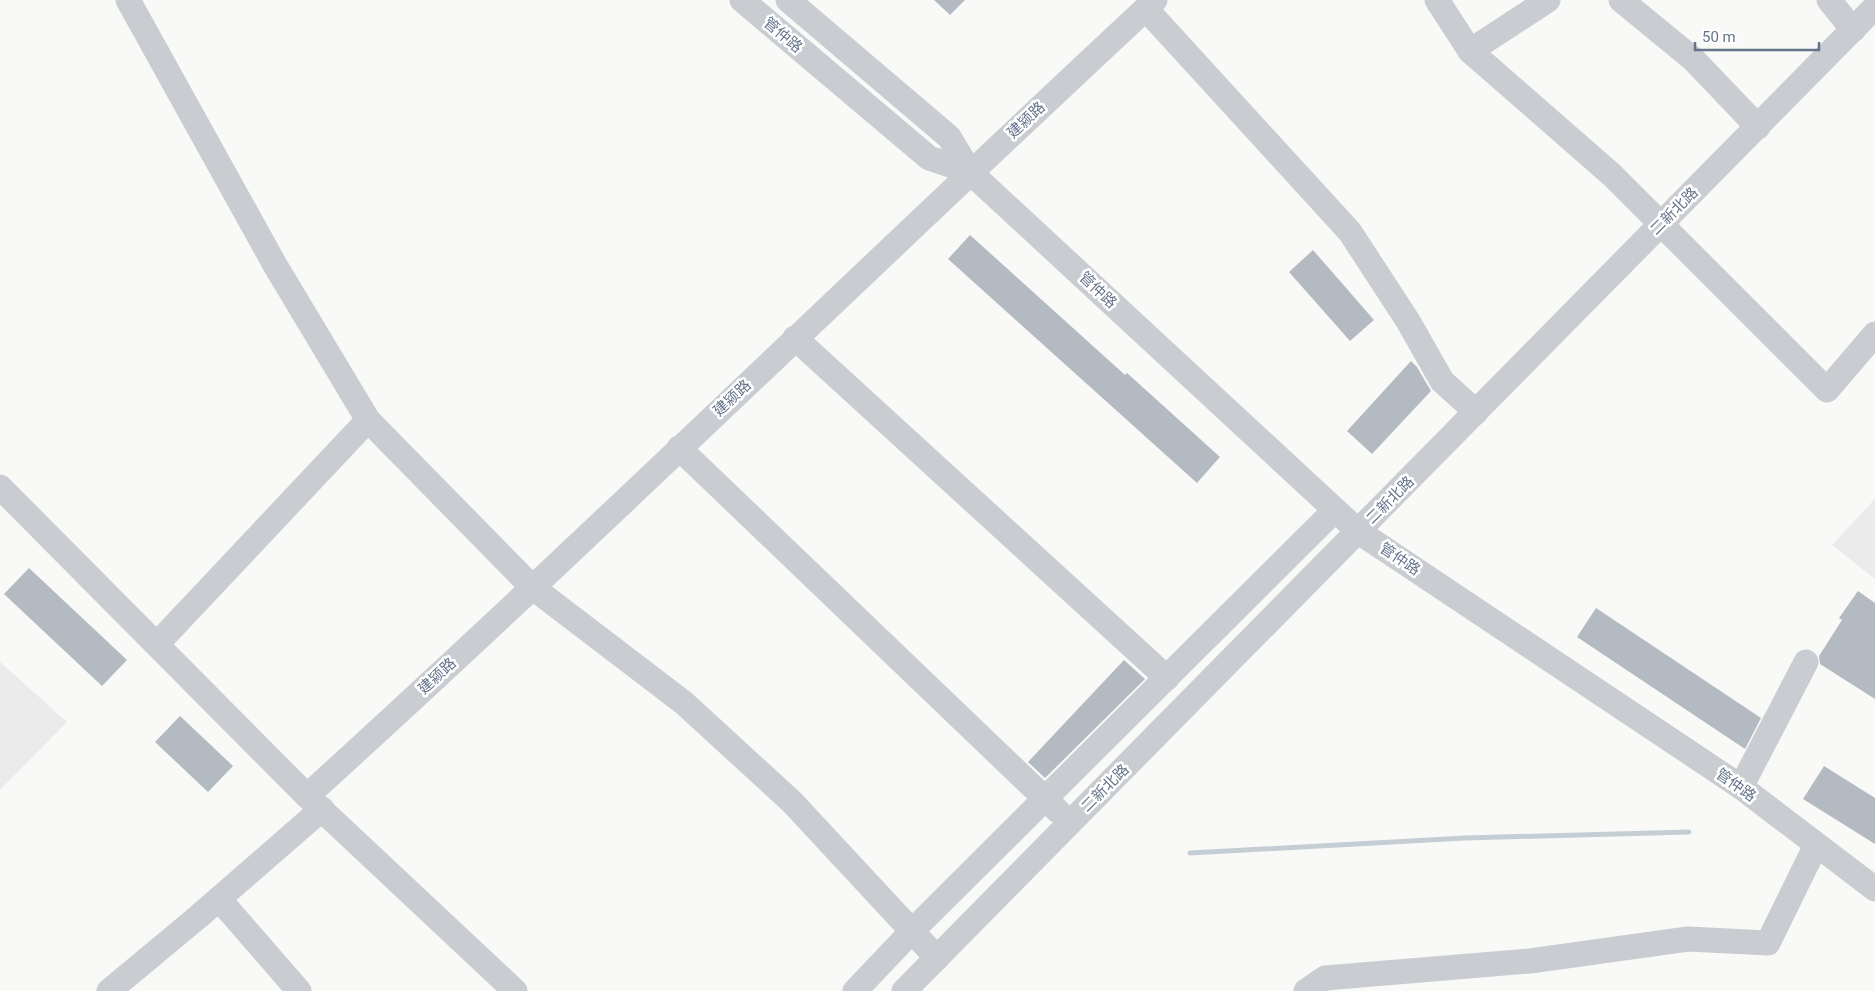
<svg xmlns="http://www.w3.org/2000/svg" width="1875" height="991" viewBox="0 0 1875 991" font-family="Roboto,'Noto Sans SC',sans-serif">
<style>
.built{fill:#eaebea}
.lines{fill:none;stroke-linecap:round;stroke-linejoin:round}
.stream{stroke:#c6ced5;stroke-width:5}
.building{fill:#b4bac2}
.minor{stroke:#c9ccd1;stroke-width:25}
.labels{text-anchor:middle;stroke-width:5;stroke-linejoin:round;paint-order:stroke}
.street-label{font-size:15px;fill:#66748b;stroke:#fff}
</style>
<rect width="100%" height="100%" fill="#f9faf7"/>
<g class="built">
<polygon points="1875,499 1875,579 1832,545"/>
<polygon points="0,662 67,722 0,790"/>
</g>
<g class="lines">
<polyline class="stream" points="1190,853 1465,838 1689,832"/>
</g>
<g class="building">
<polygon points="934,0 965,0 950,15"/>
<polygon points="970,235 1125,375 1127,373 1220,457 1197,483 948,259"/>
<polygon points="1313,250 1374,320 1350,341 1289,272"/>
<polygon points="1411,361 1417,367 1431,391 1372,454 1347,431"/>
<polygon points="29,568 127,660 102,686 4,594"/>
<polygon points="1858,591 1875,603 1875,699 1820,664 1819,656 1842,620 1839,618"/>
<polygon points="1596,608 1761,718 1745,749 1577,637"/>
<polygon points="1124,660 1145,679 1045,778 1028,762"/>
<polygon points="180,716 233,766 208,792 155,742"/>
<polygon points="1824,766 1875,798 1875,844 1803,799"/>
</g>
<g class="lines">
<g class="minor">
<polyline points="128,0 275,265 368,420 532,587 684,703 792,802 937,958"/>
<polyline points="742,0 929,158 970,172 949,137 788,0"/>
<polyline points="1437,0 1470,51 1612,175 1827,390 1875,334"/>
<polyline points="1621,0 1693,59 1758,127"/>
<polyline points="1829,0 1853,30"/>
<polyline points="1146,9 1350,232 1408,321 1442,381 1476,412"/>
<polyline points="1470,51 1548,0"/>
<polyline points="970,172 1359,532 1741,787 1875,889"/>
<polyline points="795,338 1167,678"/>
<polyline points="679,448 1058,811"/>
<polyline points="0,487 307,796 515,991"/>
<polyline points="157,644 368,420"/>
<polyline points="1741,787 1806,662"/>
<path d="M 307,796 C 594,535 871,264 1155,0"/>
<polyline points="219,899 299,991"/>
<polyline points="109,991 198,917 322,809"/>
<polyline points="855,991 912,931 1335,510"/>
<polyline points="904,991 1875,7"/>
<polyline points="1306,991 1325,978 1530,961 1688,939 1768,943 1816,845"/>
</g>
</g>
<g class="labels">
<g class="street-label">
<text transform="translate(783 35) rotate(40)" y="5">管仲路</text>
<text transform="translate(1026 120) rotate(-43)" y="5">建颍路</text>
<text transform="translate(1674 211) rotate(-45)" y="5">二新北路</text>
<text transform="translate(1098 290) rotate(43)" y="5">管仲路</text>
<text transform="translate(732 398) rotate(-43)" y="5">建颍路</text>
<text transform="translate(1390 500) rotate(-45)" y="5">二新北路</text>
<text transform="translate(1400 559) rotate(34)" y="5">管仲路</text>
<text transform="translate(437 676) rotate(-43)" y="5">建颍路</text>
<text transform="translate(1736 785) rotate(35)" y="5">管仲路</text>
<text transform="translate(1105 788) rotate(-45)" y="5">二新北路</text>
</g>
</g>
<path d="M1695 42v8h124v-8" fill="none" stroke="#66748b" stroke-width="2.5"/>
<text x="1702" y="42" font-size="15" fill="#66748b" stroke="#ffffff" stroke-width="4" paint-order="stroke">50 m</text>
</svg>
